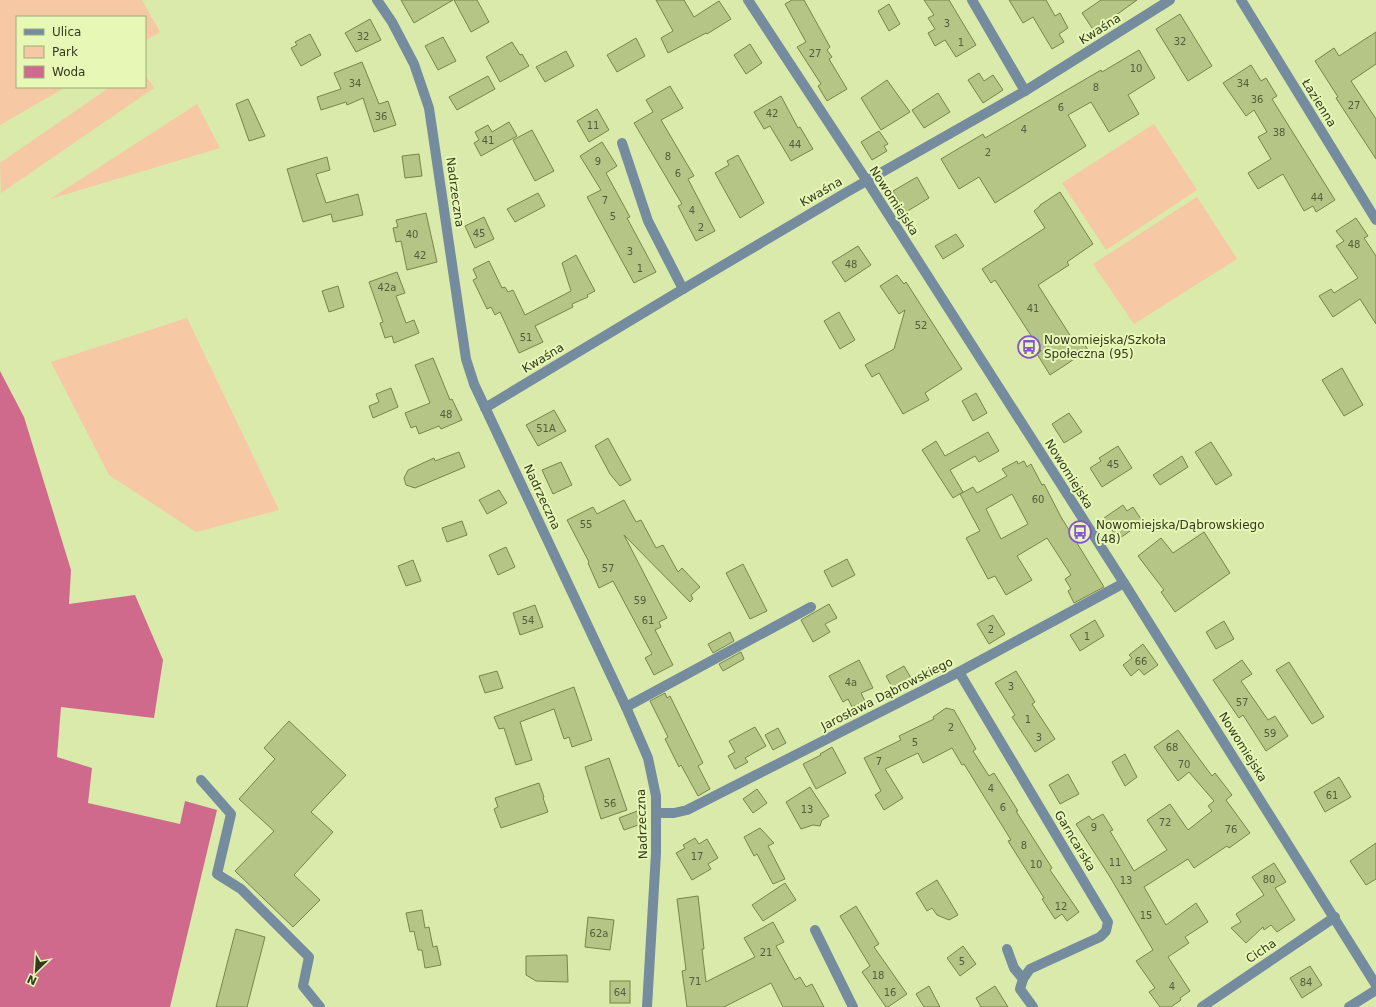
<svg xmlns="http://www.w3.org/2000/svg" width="1376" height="1007" viewBox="0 0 1376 1007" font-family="'DejaVu Sans',sans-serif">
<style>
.green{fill:#f6c8a4}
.water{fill:#cf6a8c}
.building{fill:#b4c586;stroke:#778549;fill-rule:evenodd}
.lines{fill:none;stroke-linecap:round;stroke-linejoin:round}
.minor{stroke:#748c9e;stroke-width:10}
.labels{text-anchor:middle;stroke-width:4;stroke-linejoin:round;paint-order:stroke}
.number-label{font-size:10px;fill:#535d3a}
.street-label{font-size:12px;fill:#333a20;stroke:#e6f7b6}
.poi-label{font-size:12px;fill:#333a20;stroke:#e6f7b6;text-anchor:start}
</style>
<rect width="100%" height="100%" fill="#d9eaaa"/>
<g class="green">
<polygon points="0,0 142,0 160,32 145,41 145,17 17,17 17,87 66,87 0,125"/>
<polygon points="145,74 154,88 1,193 0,163 110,87 145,87"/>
<polygon points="197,104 220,148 50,199"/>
<polygon points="1154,124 1197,190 1106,250 1062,183"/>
<polygon points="1197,197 1237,259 1134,324 1093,264"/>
<polygon points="187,318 279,510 196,532 109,475 51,362"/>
</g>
<polygon class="water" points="0,371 24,417 71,570 69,604 135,595 163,660 154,718 61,707 57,757 92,768 88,803 180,824 185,801 217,810 170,1007 0,1007"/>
<g class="building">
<polygon points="401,0 453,0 414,23"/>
<polygon points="454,0 477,0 489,22 471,32"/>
<polygon points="656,0 684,0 694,17 719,1 731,19 707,34 706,33 668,53 661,38 673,31"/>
<polygon points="792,0 804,0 830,47 827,50 832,57 829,59 847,89 827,101 818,86 821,84 797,47 806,42 785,4"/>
<polygon points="924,0 949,0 976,45 956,57 945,40 935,46 928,33 935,29 928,18 934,15"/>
<polygon points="1009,0 1046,0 1055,16 1060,13 1068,28 1059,34 1064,42 1052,49 1033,17 1023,23"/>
<polygon points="1101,0 1137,0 1094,31 1082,13"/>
<polygon points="889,4 900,24 889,31 878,11"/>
<polygon points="1180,14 1212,66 1188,81 1156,29"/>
<polygon points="370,19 381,40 356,52 345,33"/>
<polygon points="1376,32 1376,64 1351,81 1376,119 1376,159 1336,98 1338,97 1315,61 1334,48 1339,56"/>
<polygon points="310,34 321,55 301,66 291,48 297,45 295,42"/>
<polygon points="443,37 456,61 438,70 425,46"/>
<polygon points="636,38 645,56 617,72 607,55"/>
<polygon points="512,42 520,55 522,54 529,66 500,82 486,57"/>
<polygon points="750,44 762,63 746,74 734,55"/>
<polygon points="1139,50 1155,78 1128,95 1139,114 1109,132 1091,102 1068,115 1086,146 995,203 979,177 959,189 941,159 983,134 985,138 1101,70 1102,72"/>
<polygon points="566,51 574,66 545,82 536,67"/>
<polygon points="362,62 379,104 388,101 396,125 374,132 363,98 347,105 346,102 321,110 317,97 341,89 334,73"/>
<polygon points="1251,65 1261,81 1266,78 1277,96 1272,99 1335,200 1316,212 1313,206 1304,211 1283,174 1258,189 1248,173 1271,159 1258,137 1267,132 1254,110 1246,116 1223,83"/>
<polygon points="979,73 984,81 993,75 1003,90 983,103 968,80"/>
<polygon points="488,76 495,89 457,110 449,97"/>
<polygon points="887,80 910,112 881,130 861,98"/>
<polygon points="670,86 683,108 661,120 694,176 688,179 715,231 696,241 678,206 682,204 634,123 653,112 646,100"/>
<polygon points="938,93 950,112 924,128 912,110"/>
<polygon points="781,96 798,128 800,127 813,149 791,161 770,126 764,129 754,112"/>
<polygon points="248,99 265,136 249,141 236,104"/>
<polygon points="597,109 609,130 589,142 577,121"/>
<polygon points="509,122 517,136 481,156 474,143 479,140 475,132 488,125 492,132"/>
<polygon points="532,130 554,171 535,181 513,140"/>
<polygon points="879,131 888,144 884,146 887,151 872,160 861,142"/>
<polygon points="602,142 617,166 606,173 630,217 627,218 656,272 634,283 587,197 601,190 580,156"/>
<polygon points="419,154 422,176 405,178 402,156"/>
<polygon points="738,155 764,203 740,218 715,173 729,165 727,161"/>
<polygon points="327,157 330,170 316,174 326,203 358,194 363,215 333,222 331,214 303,222 287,169"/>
<polygon points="917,177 929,198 906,212 893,191"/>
<polygon points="1060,192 1093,244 1067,262 1069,265 1038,285 1073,340 1079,336 1088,350 1050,375 1037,354 1041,351 995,280 991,283 982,269 1045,228 1034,211 1040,206 1040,205"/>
<polygon points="538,193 545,206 515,222 507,209"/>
<polygon points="426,213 437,262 407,270 401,241 396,242 393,228 398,227 396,220"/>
<polygon points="484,217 494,239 475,248 465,226"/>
<polygon points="1356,218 1368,236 1364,238 1376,256 1376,324 1360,299 1333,317 1319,296 1331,289 1334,293 1358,278 1336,246 1344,241 1336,231"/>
<polygon points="956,234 964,246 943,259 935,246"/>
<polygon points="858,246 871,265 845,282 832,262"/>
<polygon points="576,255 595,291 587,295 588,297 572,304 573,307 535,326 543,342 519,353 500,312 495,315 491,307 487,309 473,280 477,278 473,269 489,261 502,288 505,287 508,292 513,290 525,315 571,291 562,263"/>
<polygon points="397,272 405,293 396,296 406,323 414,320 419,333 394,343 392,336 385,338 380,323 383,322 369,282"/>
<polygon points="897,275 904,284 906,282 962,369 925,393 929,400 903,414 879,373 872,377 865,365 894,349 905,310 899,314 880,286"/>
<polygon points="338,286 344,307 329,312 322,291"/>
<polygon points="839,312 855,340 840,349 824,321"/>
<polygon points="433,358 450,400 452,399 462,420 441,429 439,426 419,434 416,426 411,428 405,413 430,403 415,365"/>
<polygon points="1342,368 1363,405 1344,416 1322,380"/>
<polygon points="391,388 398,407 373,418 369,406 379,402 376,394"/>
<polygon points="976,393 987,413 973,421 962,401"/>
<polygon points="554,410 566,431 538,446 526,425"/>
<polygon points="1069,413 1082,432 1064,443 1052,424"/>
<polygon points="988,432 999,451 979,462 975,456 950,470 963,492 953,498 922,450 936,441 945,456"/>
<polygon points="608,438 631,480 620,486 610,474 595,446"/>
<polygon points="1211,442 1232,475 1216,485 1195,452"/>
<polygon points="1118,446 1132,468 1102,487 1090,468 1101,461 1099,458"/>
<polygon points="459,452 465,467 415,488 406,485 404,478 408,470 434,458 435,461"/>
<polygon points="1182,456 1188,467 1160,485 1153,475"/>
<path d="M 1017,461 L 1018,464 L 1024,461 L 1027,467 L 1031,464 L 1042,485 L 1044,484 L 1061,517 L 1104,587 L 1074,603 L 1068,591 L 1071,589 L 1065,579 L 1071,575 L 1047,538 L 1017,556 L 1032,580 L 1006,595 L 995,576 L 988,579 L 966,538 L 980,531 L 960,494 L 973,487 L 977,493 L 1007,476 L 1002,469 ZM 1012,494 L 1028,524 L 1001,539 L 986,509 Z"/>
<polygon points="561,462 572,485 553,494 542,470"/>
<polygon points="499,490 507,503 487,514 479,500"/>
<polygon points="624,500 636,522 641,520 656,548 663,545 678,572 682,568 700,587 691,595 693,599 690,602 624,535 667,618 659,622 661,627 655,630 673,665 654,675 645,658 652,654 613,581 599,588 588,563 589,562 567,520 593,507 597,514"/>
<polygon points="1123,505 1127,511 1133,507 1143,522 1120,538 1116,532 1114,533 1104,518"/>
<polygon points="462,521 467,535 447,542 442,528"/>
<polygon points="1204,532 1230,573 1175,612 1161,592 1164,590 1138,556 1161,538 1173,553"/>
<polygon points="506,547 515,567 498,575 489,555"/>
<polygon points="847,559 855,575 832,587 824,571"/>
<polygon points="413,560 421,581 406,586 398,566"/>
<polygon points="743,564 767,611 750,619 726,573"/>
<polygon points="829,604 837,618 825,624 830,632 813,642 801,620"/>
<polygon points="535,605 543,627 520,635 513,613"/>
<polygon points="993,615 1005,634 989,644 977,624"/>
<polygon points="1095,620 1104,636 1080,651 1070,635"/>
<polygon points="1224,621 1234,639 1216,649 1206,632"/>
<polygon points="730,632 734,641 713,653 708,644"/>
<polygon points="1143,644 1158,665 1144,675 1139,669 1131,676 1123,665 1132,658 1129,655"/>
<polygon points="741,652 744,659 723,671 719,664"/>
<polygon points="859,660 873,688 861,693 865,701 852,707 848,699 843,702 829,676"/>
<polygon points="1242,660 1252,674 1241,681 1268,720 1275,716 1288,736 1266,751 1243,715 1239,718 1213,680"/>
<polygon points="1289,662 1324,717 1312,724 1276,670"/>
<polygon points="904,666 914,683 896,694 886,676"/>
<polygon points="497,671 503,688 485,693 479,676"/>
<polygon points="1016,671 1035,702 1032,704 1055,739 1035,752 1012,717 1015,715 995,683"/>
<polygon points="574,687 592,740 572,747 569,737 564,739 554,709 520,722 532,760 516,765 504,728 499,729 494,717"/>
<polygon points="665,693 667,698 670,696 703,763 698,766 710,789 698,796 681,765 679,767 665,739 668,737 650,701"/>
<polygon points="946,708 954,710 976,749 973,751 989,776 994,773 1018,811 1016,811 1052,868 1050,870 1079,912 1067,921 1062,914 1055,919 1042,899 1044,898 1008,841 1011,840 964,764 962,765 952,748 923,763 918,753 885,769 903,798 884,810 875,795 881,791 864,758 901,740 899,736 934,719 933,717"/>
<polygon points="289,721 346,775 311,812 333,832 294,875 320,900 293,927 235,871 274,831 239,799 275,759 264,748"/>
<polygon points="755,727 766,746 745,758 748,762 735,769 728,756 735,752 729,741"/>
<polygon points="778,728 786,743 773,750 765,735"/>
<polygon points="1178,730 1212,776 1215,773 1232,795 1226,800 1250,833 1229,848 1227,846 1194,868 1188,859 1144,887 1166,925 1196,903 1208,922 1185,937 1189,943 1168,957 1190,991 1180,998 1181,1000 1171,1007 1160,1007 1149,992 1155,988 1136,961 1153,950 1110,877 1076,824 1089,816 1092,820 1103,814 1113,830 1110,831 1134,871 1167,850 1147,820 1170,804 1188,830 1212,811 1208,806 1214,801 1189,772 1178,781 1154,747"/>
<polygon points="832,747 846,773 816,789 803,764 821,755 820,754"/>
<polygon points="1125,754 1137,777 1125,786 1112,762"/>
<polygon points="609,758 627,810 601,819 585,767"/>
<polygon points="1068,774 1079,794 1060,804 1049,785"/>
<polygon points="1339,777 1351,797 1325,812 1314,792"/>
<polygon points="539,783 544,797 543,798 548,812 501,828 494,809 498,807 495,798"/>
<polygon points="810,787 829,816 822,820 820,826 813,825 801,829 786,802"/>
<polygon points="757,789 767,803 753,813 743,799"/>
<polygon points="640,810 644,823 624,830 619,818"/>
<polygon points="760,828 774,843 768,846 785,879 773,884 757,854 754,856 744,837"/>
<polygon points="695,838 699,844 707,839 718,858 708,864 711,869 692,880 676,853 685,848 683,845"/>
<polygon points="1376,843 1376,879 1366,885 1350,861"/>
<polygon points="1274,863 1286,882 1275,888 1295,920 1277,932 1271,925 1264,930 1263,927 1246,943 1231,928 1241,922 1236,914 1264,895 1252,877"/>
<polygon points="937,880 958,915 949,920 937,915 932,908 927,911 916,893"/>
<polygon points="785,883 796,900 763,921 752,905"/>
<polygon points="698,896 704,949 702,949 706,982 755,957 744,938 773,922 784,942 776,946 795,980 800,977 806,987 812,984 824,1007 783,1007 771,983 724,1007 687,1007 682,971 686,970 677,899"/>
<polygon points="856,906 879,944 874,947 907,994 888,1007 886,1007 862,972 870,966 840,916"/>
<polygon points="422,910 425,928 429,927 433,947 437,946 441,965 425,968 422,950 418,950 414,931 410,932 406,913"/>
<polygon points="588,917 614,920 610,950 585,947"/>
<polygon points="236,929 265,937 247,1007 216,1007"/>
<polygon points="963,946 976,964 960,976 947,958"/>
<polygon points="567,955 568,982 536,981 526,975 526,956"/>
<polygon points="1310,966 1322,985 1302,998 1290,978"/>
<rect x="610" y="981" width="20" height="22"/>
<polygon points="929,986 940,1007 924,1007 916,994"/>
<polygon points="995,986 1008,1007 981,1007 976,998"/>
</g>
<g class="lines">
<g class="minor">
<polyline points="377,0 392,22 414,64 429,108 466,359 474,384 626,707 648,758 656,796 656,853 647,1007"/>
<polyline points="748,0 867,181 1124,583 1376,985"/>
<polyline points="972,0 1025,91"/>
<polyline points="1241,0 1376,220"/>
<polyline points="622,143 648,221 683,289"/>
<polyline points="485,408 683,289 847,192 1025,91 1170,0"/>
<polyline points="959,672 1108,922 1106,931 1100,937 1030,969 1023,979 1020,989 1033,1007"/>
<polyline points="626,707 811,607"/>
<polyline points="201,780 231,814 217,874 241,889 309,957 303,986 320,1007"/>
<polyline points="657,813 674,813 687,810 959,672 1124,583"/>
<polyline points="815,930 853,1007"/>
<polyline points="1007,949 1014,968 1023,979"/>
<polyline points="1202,1007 1335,917"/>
<polyline points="1349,1007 1376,990"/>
</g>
</g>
<defs>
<g id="bus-ring" transform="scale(1.15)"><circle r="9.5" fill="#e6f7b6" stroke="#8654cc" stroke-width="1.5"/><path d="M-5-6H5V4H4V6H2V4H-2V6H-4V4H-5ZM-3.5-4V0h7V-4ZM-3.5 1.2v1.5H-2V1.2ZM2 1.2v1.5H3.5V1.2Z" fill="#8654cc"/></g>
</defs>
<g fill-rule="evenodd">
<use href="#bus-ring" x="1029" y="347"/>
<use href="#bus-ring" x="1080" y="532"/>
</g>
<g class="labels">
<g class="number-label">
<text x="947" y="27">3</text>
<text x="363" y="40">32</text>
<text x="1180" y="45">32</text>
<text x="961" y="46">1</text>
<text x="815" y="57">27</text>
<text x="1136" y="72">10</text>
<text x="355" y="87">34</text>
<text x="1243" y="87">34</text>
<text x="1096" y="91">8</text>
<text x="1257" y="103">36</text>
<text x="1354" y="109">27</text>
<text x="1061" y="111">6</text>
<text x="772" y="117">42</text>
<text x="381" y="120">36</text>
<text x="593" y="129">11</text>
<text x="1024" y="133">4</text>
<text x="1279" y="136">38</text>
<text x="488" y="144">41</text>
<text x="795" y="148">44</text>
<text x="988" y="156">2</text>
<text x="668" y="160">8</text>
<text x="598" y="165">9</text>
<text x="678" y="177">6</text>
<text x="1317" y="201">44</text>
<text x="605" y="204">7</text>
<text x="692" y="214">4</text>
<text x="613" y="220">5</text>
<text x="701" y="231">2</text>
<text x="479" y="237">45</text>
<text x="412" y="238">40</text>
<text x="1354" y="248">48</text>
<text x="630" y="255">3</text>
<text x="420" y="259">42</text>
<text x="851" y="268">48</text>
<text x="640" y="272">1</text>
<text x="387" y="291">42a</text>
<text x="1033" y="312">41</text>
<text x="921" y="329">52</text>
<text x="526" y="341">51</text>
<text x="446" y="418">48</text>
<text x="546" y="432">51A</text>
<text x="1113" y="468">45</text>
<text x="1038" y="503">60</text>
<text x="586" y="528">55</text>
<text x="608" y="572">57</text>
<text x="640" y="604">59</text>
<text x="528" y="624">54</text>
<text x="648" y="624">61</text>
<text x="991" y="633">2</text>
<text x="1087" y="640">1</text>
<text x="1141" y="665">66</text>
<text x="851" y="686">4a</text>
<text x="1011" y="690">3</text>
<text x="1242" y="706">57</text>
<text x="1028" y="723">1</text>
<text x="951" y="731">2</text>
<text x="1270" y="737">59</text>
<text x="1039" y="741">3</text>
<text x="915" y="746">5</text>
<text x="1172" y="751">68</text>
<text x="879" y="765">7</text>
<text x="1184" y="768">70</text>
<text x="991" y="792">4</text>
<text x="1332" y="799">61</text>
<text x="610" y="807">56</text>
<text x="1003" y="811">6</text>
<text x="807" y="813">13</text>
<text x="1165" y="826">72</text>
<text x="1094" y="831">9</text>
<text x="1231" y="833">76</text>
<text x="1024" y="849">8</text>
<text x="697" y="860">17</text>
<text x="1115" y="866">11</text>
<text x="1036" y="868">10</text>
<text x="1269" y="883">80</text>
<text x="1126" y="884">13</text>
<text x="1061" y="910">12</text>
<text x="1146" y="919">15</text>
<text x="599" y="937">62a</text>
<text x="766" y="956">21</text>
<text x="962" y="965">5</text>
<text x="878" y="979">18</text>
<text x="695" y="985">71</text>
<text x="1306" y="986">84</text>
<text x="1172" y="990">4</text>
<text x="620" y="996">64</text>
<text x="890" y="996">16</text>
</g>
<g class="street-label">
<text transform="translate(1100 29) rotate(-32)" y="4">Kwaśna</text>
<text transform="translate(1319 103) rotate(58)" y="4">Łazienna</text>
<text transform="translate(455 192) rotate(82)" y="4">Nadrzeczna</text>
<text transform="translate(821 192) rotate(-30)" y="4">Kwaśna</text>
<text transform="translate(894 201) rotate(57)" y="4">Nowomiejska</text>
<text transform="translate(543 358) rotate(-31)" y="4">Kwaśna</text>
<text transform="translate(1069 474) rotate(58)" y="4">Nowomiejska</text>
<text transform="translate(542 497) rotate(65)" y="4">Nadrzeczna</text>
<text transform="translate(887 694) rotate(-27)" y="4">Jarosława Dąbrowskiego</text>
<text transform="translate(1243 747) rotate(58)" y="4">Nowomiejska</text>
<text transform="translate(642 824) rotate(-92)" y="4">Nadrzeczna</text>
<text transform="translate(1075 841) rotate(59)" y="4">Garncarska</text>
<text transform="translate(1261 951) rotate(-34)" y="4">Cicha</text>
</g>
<g class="poi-label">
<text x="1044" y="344">Nowomiejska/Szkoła<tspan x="1044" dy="14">Społeczna (95)</tspan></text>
<text x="1096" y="529">Nowomiejska/Dąbrowskiego<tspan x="1096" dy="14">(48)</tspan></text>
</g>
</g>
<rect x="16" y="16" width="130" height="72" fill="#e6f7b6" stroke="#9eab7a"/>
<rect x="24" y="29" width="20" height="6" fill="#748c9e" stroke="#9eab7a"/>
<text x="52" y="36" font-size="12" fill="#333a20">Ulica</text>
<rect x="24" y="46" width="20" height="12" fill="#f6c8a4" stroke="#9eab7a"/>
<text x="52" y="56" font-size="12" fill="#333a20">Park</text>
<rect x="24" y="66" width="20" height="12" fill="#cf6a8c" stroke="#9eab7a"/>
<text x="52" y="76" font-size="12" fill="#333a20">Woda</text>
<g transform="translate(36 971) rotate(205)" stroke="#e6f7b6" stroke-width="3" paint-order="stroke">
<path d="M0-3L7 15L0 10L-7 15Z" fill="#333a20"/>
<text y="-6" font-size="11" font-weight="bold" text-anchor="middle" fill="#333a20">N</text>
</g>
</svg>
